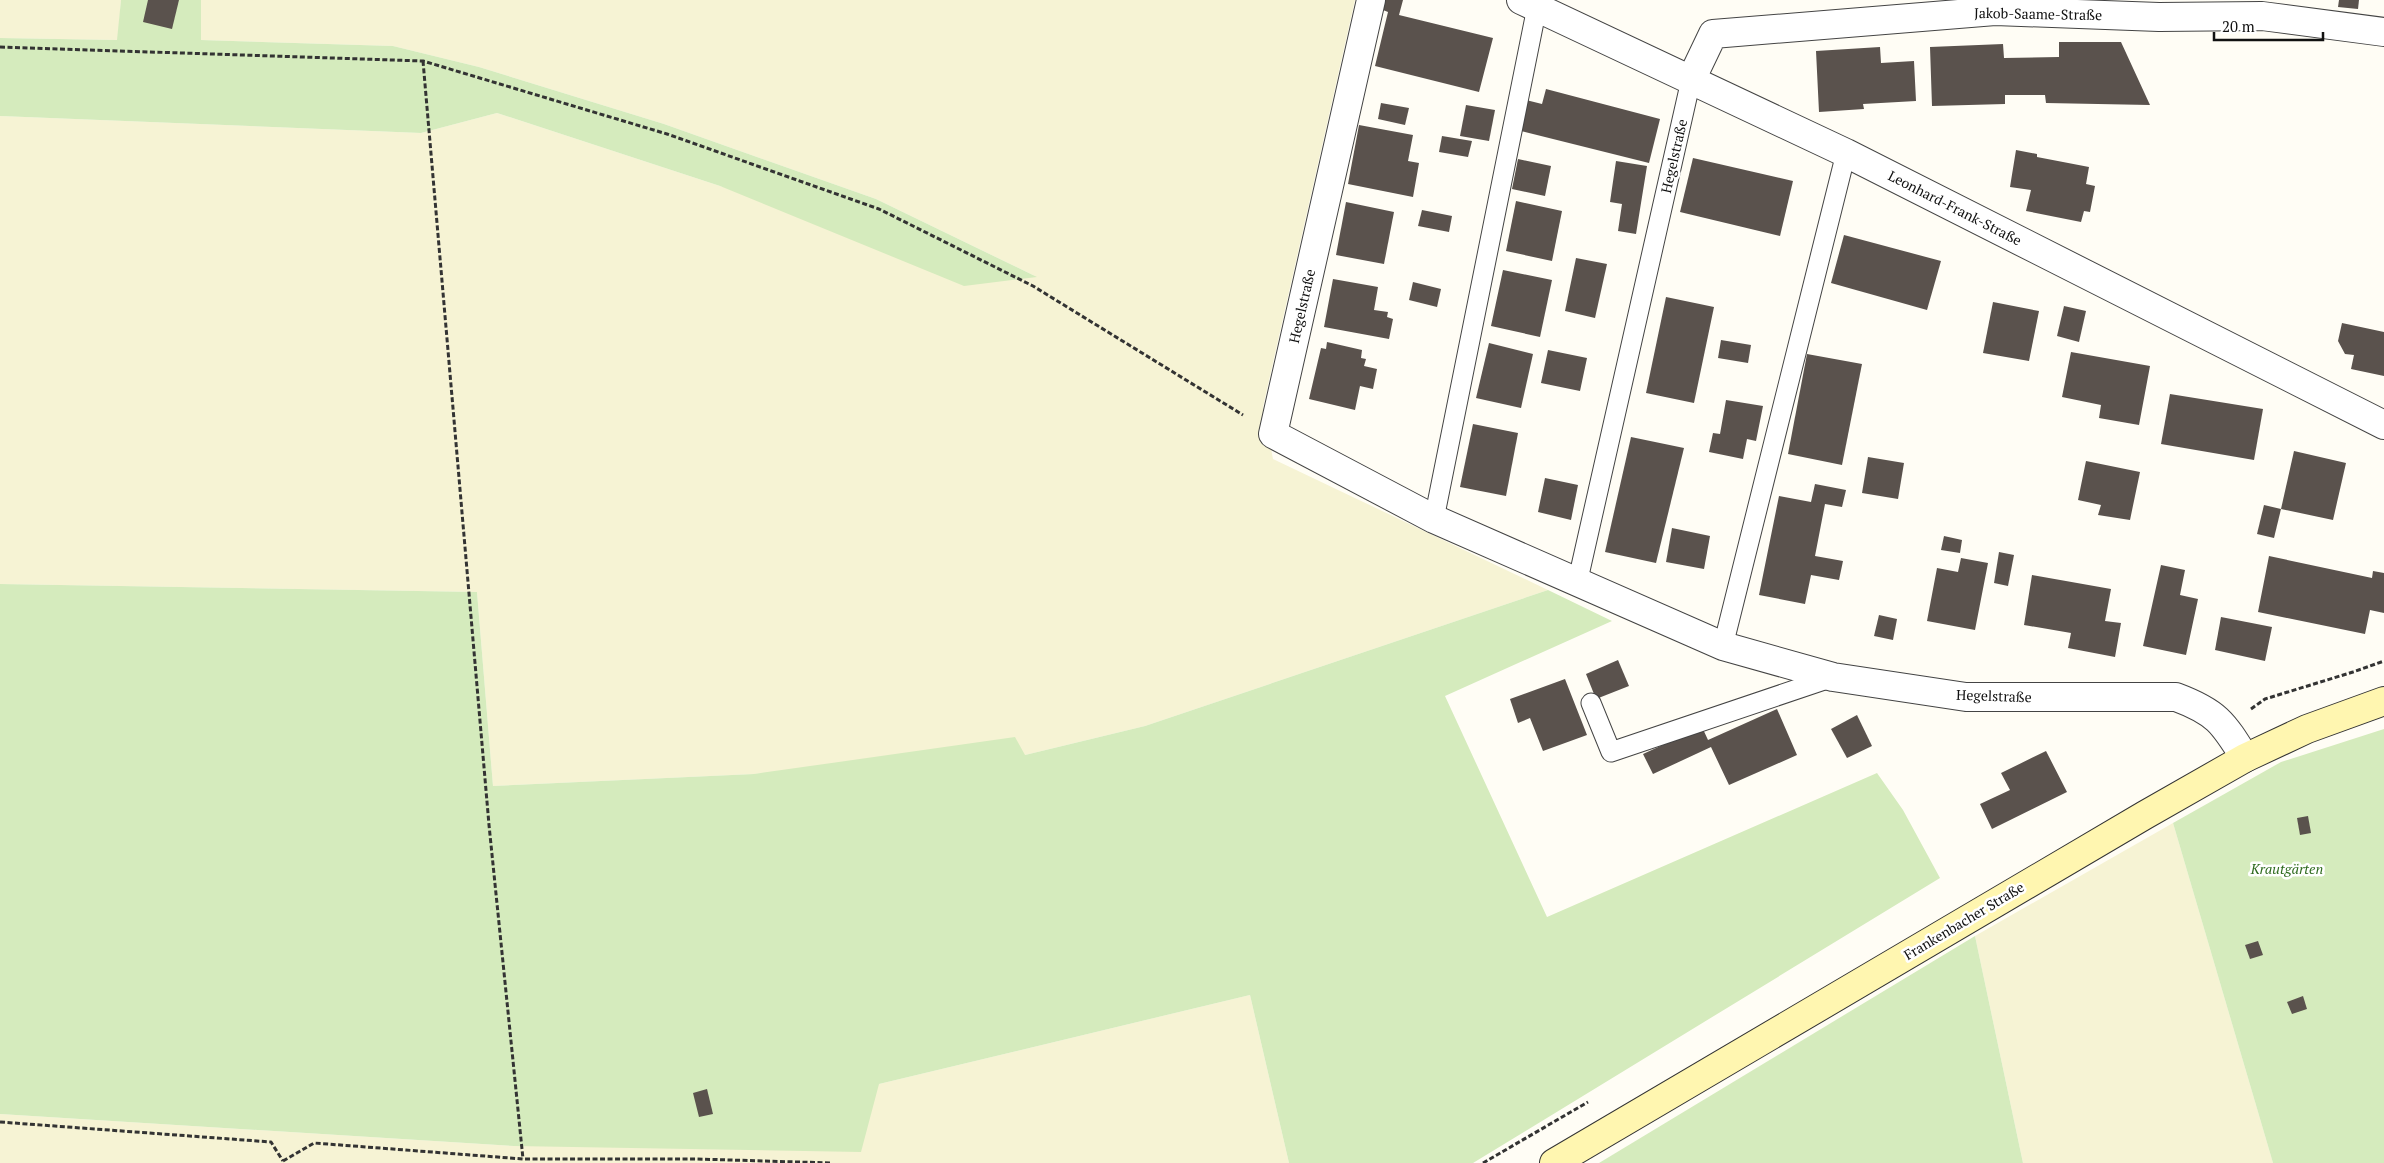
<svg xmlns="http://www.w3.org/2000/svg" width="2384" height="1163" viewBox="0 0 2384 1163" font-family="'PT Serif',serif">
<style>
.farmland{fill:#f6f3d4}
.green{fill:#d5ebbd}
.building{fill:#5a524d}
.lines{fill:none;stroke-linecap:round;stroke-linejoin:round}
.lane-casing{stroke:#444;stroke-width:21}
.street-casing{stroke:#444;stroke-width:30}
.secondary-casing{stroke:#333;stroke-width:30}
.path{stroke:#333;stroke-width:3;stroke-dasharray:5 2.5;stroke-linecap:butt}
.lane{stroke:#fff;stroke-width:19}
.street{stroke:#fff;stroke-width:28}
.secondary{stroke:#fff6b0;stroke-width:28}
.labels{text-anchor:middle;stroke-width:5;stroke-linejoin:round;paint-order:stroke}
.street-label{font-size:14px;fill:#111;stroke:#fff}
.park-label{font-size:14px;font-style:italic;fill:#2f6b1f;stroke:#fff}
</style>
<rect width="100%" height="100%" fill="#fffdf5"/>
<g class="farmland">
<polygon points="0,0 121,0 118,40 0,38"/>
<polygon points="201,0 1355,0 1263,407 1273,459 1548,590 1145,726 1025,755 754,774 493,786 477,592 0,584 0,116 421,133 497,113 720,186 1035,276 876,199 664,124 479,67 393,46 200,40"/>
<polygon points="2173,823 2273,1163 2023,1163 1975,936"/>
<polygon points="1250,995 1289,1163 0,1163 0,1114 514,1146 879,1084"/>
</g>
<g class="green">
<polygon points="121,0 201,0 201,40 393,46 479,67 664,124 876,199 1037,277 964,286 720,186 497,113 421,133 0,116 0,38 117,40"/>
<polygon points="0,584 477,592 493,786 754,774 1015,737 1025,755 1145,726 1548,590 1612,621 1445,696 1547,917 1877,773 1903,810 1940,878 1473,1163 1289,1163 1250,995 879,1084 861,1152 514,1146 0,1114"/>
<polygon points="2384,729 2384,1163 2273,1163 2173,823 2281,762"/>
<polygon points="1975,936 2023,1163 1599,1163"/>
</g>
<g class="building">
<polygon points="148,0 179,0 172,29 143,22"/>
<polygon points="1385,0 1403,0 1399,15 1493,38 1479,92 1375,66 1388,12 1383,10"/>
<polygon points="2339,0 2359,0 2358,9 2338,7"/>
<polygon points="2059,42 2121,42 2150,105 2046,103 2045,95 2005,95 2005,104 1932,106 1930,47 2003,44 2004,58 2059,57"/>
<polygon points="1880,47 1881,63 1914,61 1916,101 1863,104 1864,109 1819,112 1816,51"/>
<polygon points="1546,89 1660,119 1649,163 1517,130 1526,100 1542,104"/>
<polygon points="1381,103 1409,108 1405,125 1378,119"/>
<polygon points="1466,105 1495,110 1489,141 1460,136"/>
<polygon points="1359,125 1413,135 1408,161 1419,163 1413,197 1348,184"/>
<polygon points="1442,136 1472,141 1468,157 1439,152"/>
<polygon points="2016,150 2037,154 2037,157 2089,167 2086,184 2095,186 2090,212 2084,211 2081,222 2026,211 2031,190 2010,187"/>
<polygon points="1693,158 1793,181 1780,236 1680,212"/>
<polygon points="1518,159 1551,166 1545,196 1512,189"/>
<polygon points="1616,161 1647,166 1636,234 1618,231 1622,204 1610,202"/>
<polygon points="1516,201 1562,211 1552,261 1506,251"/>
<polygon points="1346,202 1394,212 1384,264 1336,255"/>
<polygon points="1422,210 1452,216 1449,232 1418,226"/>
<polygon points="1844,235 1941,261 1927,310 1831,283"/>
<polygon points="1576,258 1607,264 1595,318 1565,311"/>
<polygon points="1503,270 1552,280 1540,337 1491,326"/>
<polygon points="1333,279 1378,287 1374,310 1388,312 1387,317 1393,319 1389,339 1324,327"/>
<polygon points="1413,282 1441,289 1437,307 1409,300"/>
<polygon points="1666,297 1714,307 1694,403 1646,393"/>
<polygon points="1993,302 2039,311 2029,361 1983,353"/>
<polygon points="2064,306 2086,311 2079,342 2057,336"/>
<polygon points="2342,323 2384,332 2384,376 2351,369 2354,355 2345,354 2338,341"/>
<polygon points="1721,340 1751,345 1748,363 1718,358"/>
<polygon points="1327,342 1362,350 1361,358 1366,359 1364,366 1377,369 1373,389 1360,386 1355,410 1309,399 1321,348 1326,349"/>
<polygon points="1489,343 1533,354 1521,408 1476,398"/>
<polygon points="1548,350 1587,358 1580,391 1541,383"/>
<polygon points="2071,352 2150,366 2139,425 2099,418 2101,405 2062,397"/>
<polygon points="1807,354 1862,364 1842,465 1788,454"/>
<polygon points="2170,394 2263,409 2254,460 2161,444"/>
<polygon points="1726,400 1763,406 1756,441 1747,439 1743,459 1709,452 1713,433 1720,434"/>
<polygon points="1473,424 1518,433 1506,496 1460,487"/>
<polygon points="1631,437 1684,448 1656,563 1605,552"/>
<polygon points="2294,451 2346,463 2333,520 2281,509"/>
<polygon points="1868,457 1904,463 1898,499 1862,493"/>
<polygon points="2086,461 2140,472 2130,520 2098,515 2101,505 2078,500"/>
<polygon points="1545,478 1578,485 1571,520 1538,512"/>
<polygon points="1815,484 1846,490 1842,507 1825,504 1815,556 1843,561 1839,580 1811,575 1805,604 1759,595 1779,496 1811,502"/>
<polygon points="2264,505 2281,509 2274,538 2257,534"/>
<polygon points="1672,528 1710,536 1704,569 1666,562"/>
<polygon points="1944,536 1962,540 1960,553 1941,550"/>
<polygon points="1999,552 2014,555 2008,586 1994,583"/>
<polygon points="2269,556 2372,578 2373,571 2384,573 2384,613 2370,610 2365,634 2258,612"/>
<polygon points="1961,558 1988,563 1975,630 1927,621 1937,568 1958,572"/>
<polygon points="2161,565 2185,570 2180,595 2198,599 2186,655 2143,646"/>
<polygon points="2032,575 2111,589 2105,621 2121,623 2115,657 2068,648 2071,633 2024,625"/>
<polygon points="1879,615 1897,619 1893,640 1874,636"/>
<polygon points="2221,617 2272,627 2265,661 2215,650"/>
<polygon points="1618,660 1629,686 1596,699 1586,674"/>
<polygon points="1565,679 1587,735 1543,751 1530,718 1518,723 1510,699"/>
<polygon points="1777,709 1797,755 1729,785 1711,747 1653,774 1643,754 1702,727 1708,740"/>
<polygon points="1857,715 1872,746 1847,758 1831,729"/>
<polygon points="2046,751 2067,792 1992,829 1980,804 2010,790 2001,773"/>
<polygon points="2308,816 2311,833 2300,835 2297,818"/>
<polygon points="2258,941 2263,955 2250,959 2245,945"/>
<polygon points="2303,996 2307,1009 2292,1014 2287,1002"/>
<polygon points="707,1089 713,1114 699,1117 693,1093"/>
</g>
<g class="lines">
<g class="lane-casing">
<g id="lane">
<polyline points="1434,519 1537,7"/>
<polyline points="1577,584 1691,80"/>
<polyline points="1723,646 1846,153"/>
<polyline points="1591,703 1611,752 1833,677"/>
</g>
</g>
<g class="street-casing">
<g id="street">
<path d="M 1371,0 L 1273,434 L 1434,519 L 1723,646 L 1833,677 L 1966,697 L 2176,697 C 2216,712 2223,722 2245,758"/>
<polyline points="1521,0 1846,153 2384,425"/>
<polyline points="1691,80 1713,34 1995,11 2159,17 2262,16 2384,32"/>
</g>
</g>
<g class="secondary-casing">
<polyline id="secondary" points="1554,1163 2145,815 2245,758 2307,729 2384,701"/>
</g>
<g class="path">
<polyline points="0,47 423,61 667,134 879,209 1033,286 1243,415"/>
<polyline points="423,61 489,825 523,1159"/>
<polyline points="2251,709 2265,699 2353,672 2384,661"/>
<polyline points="0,1122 271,1142 283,1161"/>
<polyline points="283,1161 314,1143 523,1159 697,1159 831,1163"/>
<polyline points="1483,1163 1588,1102"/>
</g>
<use href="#lane" class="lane"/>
<use href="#street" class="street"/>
<use href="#secondary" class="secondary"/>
</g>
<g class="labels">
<g class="street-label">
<text transform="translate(2038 14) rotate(1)" y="5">Jakob-Saame-Straße</text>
<text transform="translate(1674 156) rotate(-77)" y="5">Hegelstraße</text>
<text transform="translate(1955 208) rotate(27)" y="5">Leonhard-Frank-Straße</text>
<text transform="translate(1302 306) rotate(-77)" y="5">Hegelstraße</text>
<text transform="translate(1994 696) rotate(2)" y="5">Hegelstraße</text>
<text transform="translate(1964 921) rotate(-31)" y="5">Frankenbacher Straße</text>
</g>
<g class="park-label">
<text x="2287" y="874">Krautgärten</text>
</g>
</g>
<path d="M2214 32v8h109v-8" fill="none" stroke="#111111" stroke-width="2.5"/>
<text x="2222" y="32" font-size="15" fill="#111111" stroke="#ffffff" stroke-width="4" paint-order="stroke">20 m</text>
</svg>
